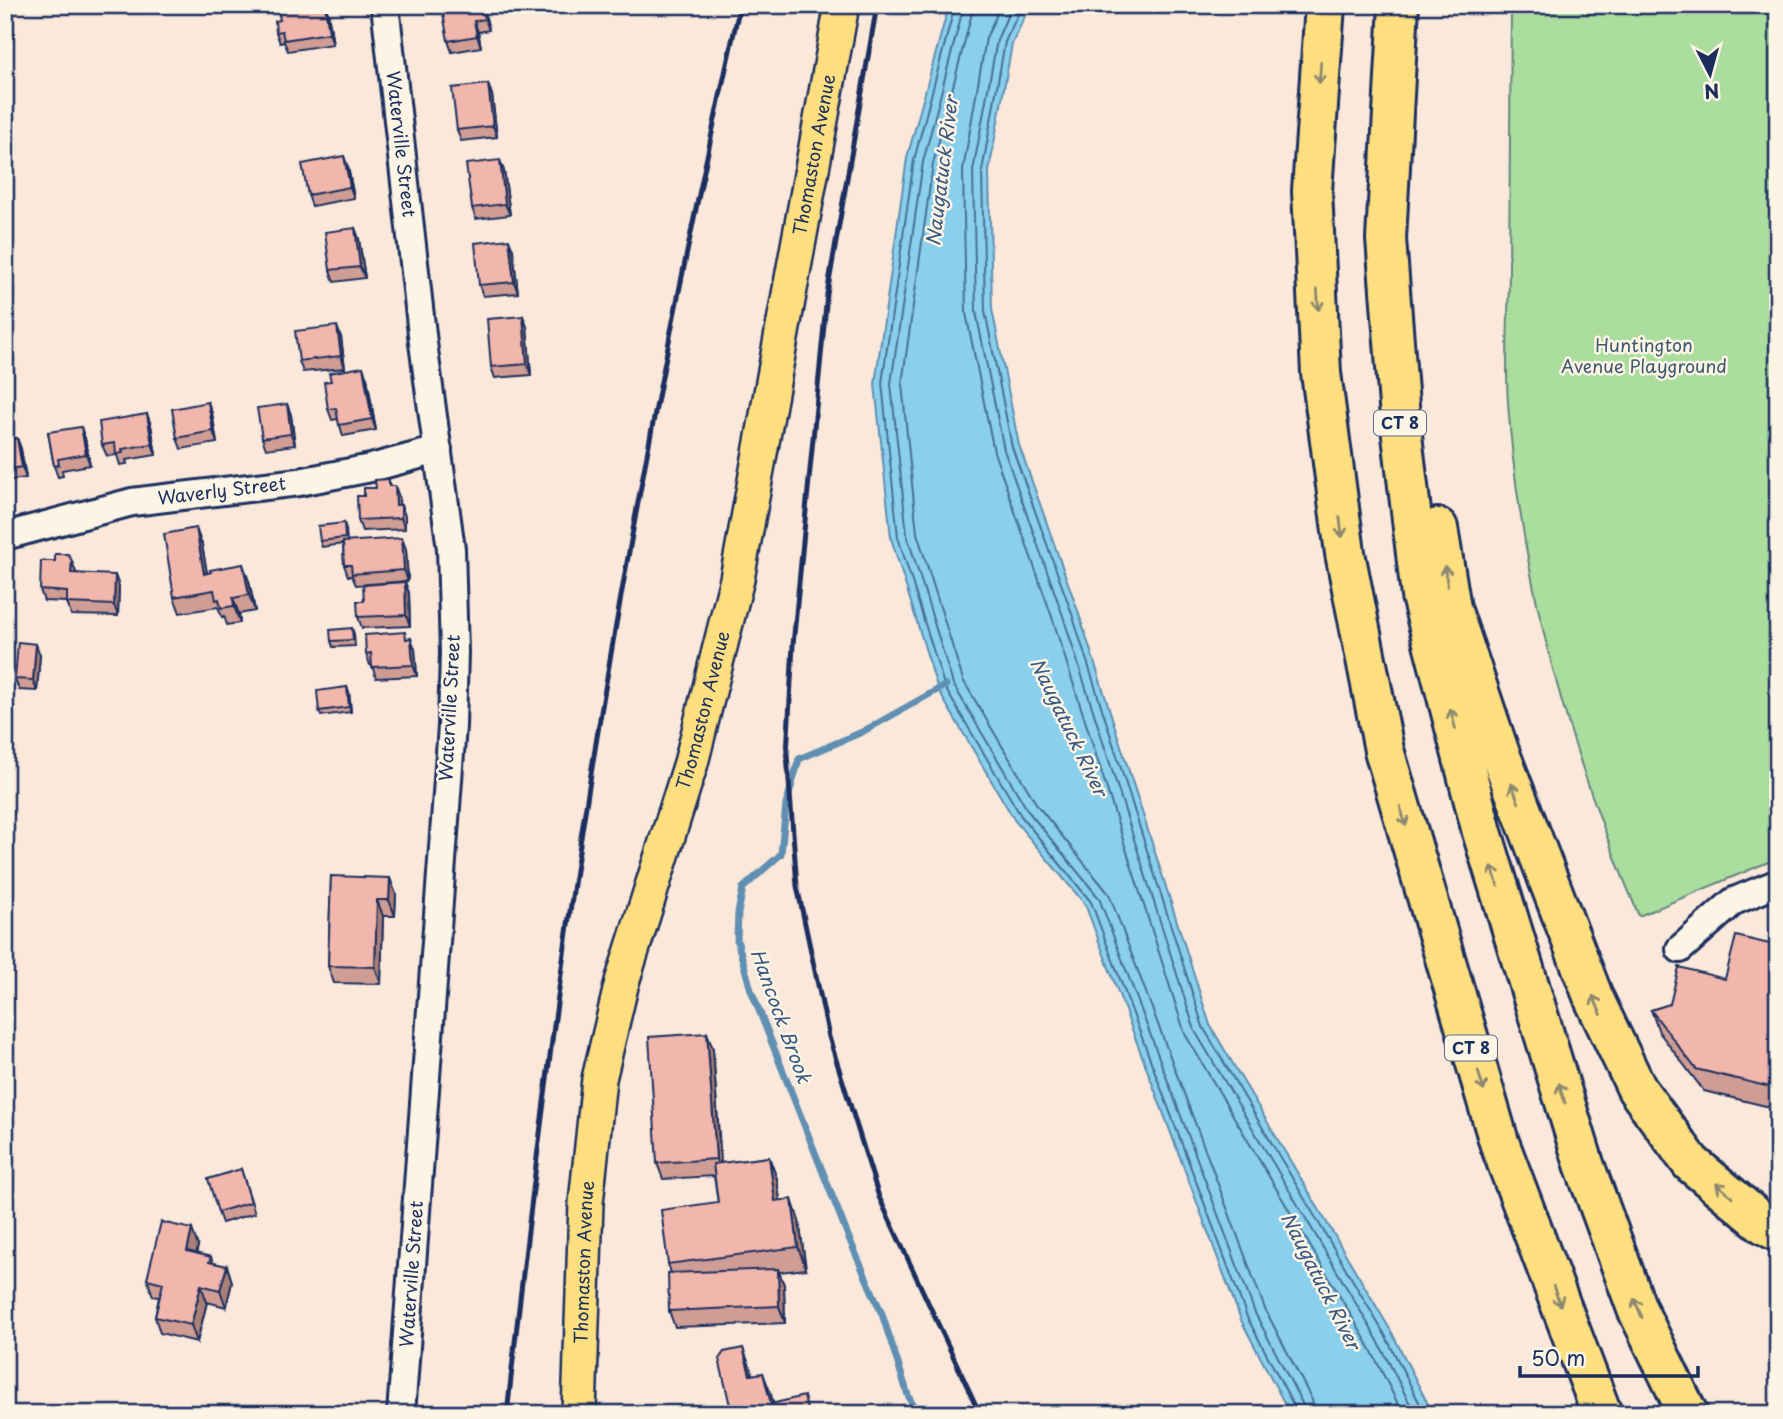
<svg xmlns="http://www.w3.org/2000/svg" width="1783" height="1419" viewBox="0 0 1783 1419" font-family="'Playpen Sans',sans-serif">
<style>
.green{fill:#abdd9e;stroke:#63867e;stroke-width:2}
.water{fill:#8acfeb;stroke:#5e8fb3;stroke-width:2}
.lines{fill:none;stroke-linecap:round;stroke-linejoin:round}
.shore{stroke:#476f96;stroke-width:2}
.stream{stroke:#5e8fb3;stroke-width:7}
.minor-casing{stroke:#1b2f5e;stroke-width:32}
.major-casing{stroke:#1b2f5e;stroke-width:38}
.highway-casing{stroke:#1b2f5e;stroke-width:44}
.minor{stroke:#fcf5e5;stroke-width:26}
.major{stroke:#fddf80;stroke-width:33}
.highway{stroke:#fddf80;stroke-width:38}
.rail{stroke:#1b2f5e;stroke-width:5}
.wall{fill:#cf9d94;stroke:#1b2f5e;stroke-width:2}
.shaded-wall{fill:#a97f78;stroke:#1b2f5e;stroke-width:2}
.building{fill:#f1b6ac;stroke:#1b2f5e;stroke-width:2}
.oneway{stroke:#8c876f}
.labels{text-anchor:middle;stroke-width:5;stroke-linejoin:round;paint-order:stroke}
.shield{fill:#fcf5e5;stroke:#5e6a86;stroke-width:2}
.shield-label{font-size:16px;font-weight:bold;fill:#1b2f5e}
.street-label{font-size:18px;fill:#1b2f5e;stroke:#fcf5e5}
.park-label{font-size:18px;fill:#3f5a6e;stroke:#fcf5e5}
.water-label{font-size:19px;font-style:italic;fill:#375781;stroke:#fcf5e5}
</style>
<rect width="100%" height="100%" fill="#fae8da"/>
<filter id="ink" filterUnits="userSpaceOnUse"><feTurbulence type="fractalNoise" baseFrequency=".0143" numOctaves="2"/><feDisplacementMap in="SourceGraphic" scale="14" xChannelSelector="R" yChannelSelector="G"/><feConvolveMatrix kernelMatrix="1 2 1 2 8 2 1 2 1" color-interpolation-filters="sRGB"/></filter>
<g filter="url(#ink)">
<path class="green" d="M 1511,5 L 1778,5 L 1778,858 L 1639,916 C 1569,753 1520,580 1508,402 C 1505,358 1509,313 1509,270 C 1510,181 1510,93 1511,5 Z"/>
<polygon class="water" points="949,5 1030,5 1012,44 989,171 992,309 1019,445 1078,611 1210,1025 1391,1331 1433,1414 1290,1414 1241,1320 1085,904 1015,821 938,690 891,538 875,384 907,158"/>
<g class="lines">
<g class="shore">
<polyline points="955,5 914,160 882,383 898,537 945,688 1021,816 1091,902 1247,1317 1295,1408 1295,1414"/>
<polyline points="964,5 923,162 891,384 907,535 953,684 1028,811 1099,898 1255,1313 1303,1405 1304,1414"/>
<polyline points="974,5 933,164 902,384 917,533 963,680 1037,805 1109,894 1265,1309 1312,1400 1315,1414"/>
<polyline points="1001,5 986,38 963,170 966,313 994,452 1053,620 1185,1034 1368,1344 1403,1414"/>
<polyline points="1012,5 997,40 973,171 976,312 1004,450 1063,616 1195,1031 1377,1339 1415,1414"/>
<polyline points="1022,5 1005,42 982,171 985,311 1012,447 1072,614 1203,1027 1385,1335 1425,1414"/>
</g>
<polyline class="stream" points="917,1414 908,1395 882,1314 848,1236 751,990 737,940 738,913 743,888 781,854 786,805 799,759 862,732 946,685"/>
<g class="minor-casing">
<g id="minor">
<path id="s1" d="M 385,5 L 423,343 L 451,549 L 454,652 L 452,726 L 401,1414"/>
<path id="s2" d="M 5,536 L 132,502 L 299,482 L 371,468 L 438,450"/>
<polyline points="1680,949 1734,901 1778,883"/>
</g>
</g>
<g class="major-casing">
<g id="major">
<path id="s3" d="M 579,1414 L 586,1203 L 599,1079 L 622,982 L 691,763 L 737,579 L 842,5"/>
</g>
</g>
<g class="highway-casing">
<g id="highway">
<polyline points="1325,5 1312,191 1321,373 1345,553 1384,750 1499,1142 1602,1414"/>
<polyline points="1399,5 1386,239 1400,418 1421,596 1482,832 1584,1164 1637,1309 1688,1414"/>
<polyline points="1438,528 1451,608 1499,751 1594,999 1637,1089 1691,1163 1764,1224 1778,1232"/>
</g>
</g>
<use href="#minor" class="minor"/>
<use href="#major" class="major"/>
<use href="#highway" class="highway"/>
<g class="rail">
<polyline points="877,5 827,294 793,645 787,754 797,886 829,1037 879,1197 980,1414"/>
<path d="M 507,1414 C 528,1224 551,1033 580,844 C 623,563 678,283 740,5"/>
</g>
</g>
<g class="wall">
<polygon points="453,5 473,5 474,8 486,18 489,30 478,32 481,47 452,52 448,41"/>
<polygon points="328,13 333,44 288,51 284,42 280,43 276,32 280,20"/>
<polygon points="488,84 492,95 497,137 461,141 457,130"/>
<polygon points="348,167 354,198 312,206 308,195"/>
<polygon points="504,171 510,215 476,219 472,208"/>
<polygon points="355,228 359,239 365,278 334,282 330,270"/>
<polygon points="513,250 518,293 483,296 479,285"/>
<polygon points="523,316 527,327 531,375 495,378 491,367"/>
<polygon points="341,337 345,368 303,372 299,361"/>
<polygon points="367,378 376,430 343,436 338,419 332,420 328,409"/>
<polygon points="287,404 291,415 295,445 266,449 262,438"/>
<polygon points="212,413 217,443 181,449 177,438"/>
<polygon points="147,414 151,425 156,455 126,460 127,464 120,465 117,455 107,456 102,445"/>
<polygon points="48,432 85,438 90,465 62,470 63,476 58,477 54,466"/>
<polygon points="17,438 21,449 26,478 5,481 5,440"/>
<polygon points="391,486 399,497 399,505 405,516 405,529 362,531 358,520 364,496 376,488"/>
<polygon points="344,523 346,529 347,542 406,549 408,581 356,585 352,576 348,576 344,565 343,544 322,547 320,541"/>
<polygon points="202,545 207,573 249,581 255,611 239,614 240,623 227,625 224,616 222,617 218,607 180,613 174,597"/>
<polygon points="76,573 119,586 118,616 71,615 67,602 44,601 40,590"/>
<polygon points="405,582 409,593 410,626 362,628 358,617 364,601"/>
<polygon points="352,628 354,634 355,646 333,647 331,641"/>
<polygon points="408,639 415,649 417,676 376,678 372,665 370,665 366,654"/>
<polygon points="40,655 37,691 19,690 15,679"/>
<polygon points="347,687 349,692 351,712 321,716 319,711"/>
<polygon points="331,876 396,894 395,916 383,916 381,984 334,983 328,966"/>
<polygon points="1778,946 1778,1109 1704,1091 1659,1032 1651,1010 1670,1004 1725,979"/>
<polygon points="707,1033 713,1049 721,1163 769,1157 777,1179 780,1200 799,1221 806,1269 779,1272 784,1285 785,1323 675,1327 669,1311 671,1273 668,1264 718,1202 714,1176 663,1179 657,1163"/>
<polygon points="241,1169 255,1213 222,1223 218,1212"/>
<polygon points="198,1246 196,1254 211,1257 213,1263 227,1266 232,1282 226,1307 207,1302 197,1342 160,1333 155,1317 159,1297 153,1296 147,1279"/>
</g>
<g class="shaded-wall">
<polygon points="325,5 328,13 333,44 329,33"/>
<polygon points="482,7 486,18 489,30 485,19"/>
<polygon points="474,21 478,32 481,47 477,36"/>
<polygon points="488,84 492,95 497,137 493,126"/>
<polygon points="344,156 348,167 354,198 350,187"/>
<polygon points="500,160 504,171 510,215 505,204"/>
<polygon points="355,228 359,239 365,278 360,267"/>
<polygon points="509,239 513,250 518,293 514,282"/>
<polygon points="523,316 527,327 531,375 527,364"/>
<polygon points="337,326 341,337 345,368 341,356"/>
<polygon points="363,367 367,378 376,430 372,419"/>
<polygon points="208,402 212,413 217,443 213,431"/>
<polygon points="287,404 291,415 295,445 291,434"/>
<polygon points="147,414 151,425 156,455 152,444"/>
<polygon points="81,427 85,438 90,465 86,454"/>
<polygon points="17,438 21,449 26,478 22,467"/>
<polygon points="395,486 399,497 400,516 396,505"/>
<polygon points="401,505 405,516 405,529 401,518"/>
<polygon points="196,528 202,545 210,590 204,574"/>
<polygon points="402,538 406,549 408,581 404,570"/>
<polygon points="72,561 76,572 75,584 71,573"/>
<polygon points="243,564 249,581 255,611 249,595"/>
<polygon points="115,575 119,586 118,616 114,605"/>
<polygon points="405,582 409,593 410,626 406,615"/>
<polygon points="233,598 239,614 240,623 234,606"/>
<polygon points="411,638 415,649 417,676 413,665"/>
<polygon points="36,644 40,655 37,691 33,680"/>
<polygon points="347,687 349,692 351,712 349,707"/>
<polygon points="390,878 396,894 395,916 389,900"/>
<polygon points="377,900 383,916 381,984 375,967"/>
<polygon points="707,1033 713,1049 721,1175 716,1159"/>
<polygon points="1778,1033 1778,1059 1774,1049"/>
<polygon points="769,1157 777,1179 783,1223 775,1201"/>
<polygon points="792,1199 799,1221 806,1269 798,1247"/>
<polygon points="192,1229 198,1246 193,1268 187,1251"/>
<polygon points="227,1266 232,1282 226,1307 220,1290"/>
<polygon points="778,1269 784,1285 785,1323 779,1306"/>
<polygon points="201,1285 207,1302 197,1342 191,1325"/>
<polygon points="743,1348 751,1369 758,1397 750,1375"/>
<polygon points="763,1373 771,1394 776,1414 771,1404"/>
</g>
<g class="building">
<polygon points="301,5 325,5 329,33 284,40 282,31 276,32 275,21 280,20 278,9"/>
<polygon points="453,5 473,5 473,9 482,7 485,19 474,21 477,36 448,41 442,8"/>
<polygon points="488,84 493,126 457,130 452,88"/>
<polygon points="344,156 350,187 308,195 302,164"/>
<polygon points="500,160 505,204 472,208 466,164"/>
<polygon points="355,228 360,267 330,270 325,232"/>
<polygon points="509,239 514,282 479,285 475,243"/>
<polygon points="523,316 527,364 491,367 487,319"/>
<polygon points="337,326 341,356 299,361 295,331"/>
<polygon points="363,367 372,419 339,425 336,408 328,409 324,382 331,381 329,373"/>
<polygon points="208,402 213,431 177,438 172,409"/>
<polygon points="287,404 291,434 262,438 257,408"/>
<polygon points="147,414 152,444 122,449 123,453 116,454 115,443 102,445 99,422"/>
<polygon points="81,427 86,454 58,459 59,465 54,466 48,432"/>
<polygon points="17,438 22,467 5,470 5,440"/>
<polygon points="389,479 389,486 395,486 396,505 401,505 401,518 358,520 357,496 364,496 364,488 376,488 375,480"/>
<polygon points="344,523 345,538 320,541 318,526"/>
<polygon points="196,528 204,574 211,572 210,570 243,564 249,595 233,598 234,606 221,608 219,599 216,600 214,590 174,597 164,534"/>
<polygon points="402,538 404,570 352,574 351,565 344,565 343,542"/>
<polygon points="55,554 68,554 72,561 71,573 115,575 114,605 67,603 67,592 40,590 41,561 55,561"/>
<polygon points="405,582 406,615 358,617 357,601 364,601 363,585"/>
<polygon points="352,628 353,640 331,641 330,630"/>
<polygon points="405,632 406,639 411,638 413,665 372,667 371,653 366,654 365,635"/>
<polygon points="18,642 36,644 33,680 15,679"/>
<polygon points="347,687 349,707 319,711 317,691"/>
<polygon points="331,876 390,878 389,900 377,900 375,967 328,966"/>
<polygon points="1736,936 1778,946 1778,1033 1774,1049 1778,1050 1778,1089 1696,1069 1651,1010 1670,1004 1679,967 1725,979"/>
<polygon points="707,1033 716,1159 657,1163 649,1037"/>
<polygon points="769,1157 775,1201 792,1199 798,1247 668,1264 661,1210 718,1202 713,1164"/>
<polygon points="241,1169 251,1202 218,1212 208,1179"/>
<polygon points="161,1222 192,1229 187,1251 211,1257 209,1262 227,1266 220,1290 201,1285 191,1325 155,1317 163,1283 147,1279"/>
<polygon points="778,1269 779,1306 669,1311 668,1273"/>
<polygon points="743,1348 750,1375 763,1373 771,1404 804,1396 808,1414 732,1414 719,1359 724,1352"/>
</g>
<defs><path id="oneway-shaft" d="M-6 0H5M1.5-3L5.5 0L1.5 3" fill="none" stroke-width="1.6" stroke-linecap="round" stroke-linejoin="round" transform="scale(1.75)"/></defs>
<g class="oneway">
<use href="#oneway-shaft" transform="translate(1320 73) rotate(94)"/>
<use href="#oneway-shaft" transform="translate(1318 300) rotate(87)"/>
<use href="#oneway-shaft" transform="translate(1341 527) rotate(83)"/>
<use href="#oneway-shaft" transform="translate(1446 576) rotate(-99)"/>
<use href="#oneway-shaft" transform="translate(1453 719) rotate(-104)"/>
<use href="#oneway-shaft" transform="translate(1515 793) rotate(-111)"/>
<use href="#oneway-shaft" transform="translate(1403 816) rotate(74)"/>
<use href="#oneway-shaft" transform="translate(1495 876) rotate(-107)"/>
<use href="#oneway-shaft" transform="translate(1597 1005) rotate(-114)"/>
<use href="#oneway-shaft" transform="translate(1481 1081) rotate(74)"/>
<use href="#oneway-shaft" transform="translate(1562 1093) rotate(-107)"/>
<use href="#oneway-shaft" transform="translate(1724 1190) rotate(-140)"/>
<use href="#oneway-shaft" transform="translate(1557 1296) rotate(69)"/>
<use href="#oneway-shaft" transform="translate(1638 1308) rotate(-113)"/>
</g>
</g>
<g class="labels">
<g class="shield">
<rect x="1374" y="410.5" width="52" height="25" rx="5"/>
<rect x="1445" y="1035.5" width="52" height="25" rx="5"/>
</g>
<g class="shield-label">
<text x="1400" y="429">CT 8</text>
<text x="1471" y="1054">CT 8</text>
</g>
<g class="street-label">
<text dy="6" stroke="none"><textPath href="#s1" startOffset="140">Waterville Street</textPath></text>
<text dy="6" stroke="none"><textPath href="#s3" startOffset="1286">Thomaston Avenue</textPath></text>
<text dy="6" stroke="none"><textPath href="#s2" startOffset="222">Waverly Street</textPath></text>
<text transform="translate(450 708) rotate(-87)" y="6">Waterville Street</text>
<text dy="6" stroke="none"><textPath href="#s3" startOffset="719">Thomaston Avenue</textPath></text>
<text dy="6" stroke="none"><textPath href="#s3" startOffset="152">Thomaston Avenue</textPath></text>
<text transform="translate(412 1274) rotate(-86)" y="6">Waterville Street</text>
</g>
<g class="park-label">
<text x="1644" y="352">Huntington<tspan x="1644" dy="21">Avenue Playground</tspan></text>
</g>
<g class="water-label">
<text transform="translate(942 171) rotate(-83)" y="7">Naugatuck River</text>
<text transform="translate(1069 727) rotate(64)" y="7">Naugatuck River</text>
<text transform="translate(781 1016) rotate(70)" y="7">Hancock Brook</text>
<text transform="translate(1321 1281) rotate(63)" y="7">Naugatuck River</text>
</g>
</g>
<rect width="1783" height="1419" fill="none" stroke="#fcf5e5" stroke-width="28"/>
<rect x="14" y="14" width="1755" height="1391" fill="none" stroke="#1b2f5e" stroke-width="2.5" filter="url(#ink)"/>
<g transform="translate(1710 74) rotate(174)" stroke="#fcf5e5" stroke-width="5" paint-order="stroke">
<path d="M0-5L12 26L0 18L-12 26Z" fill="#1b2f5e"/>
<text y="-10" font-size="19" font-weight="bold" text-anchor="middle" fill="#1b2f5e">N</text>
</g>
<path d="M1520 1366v10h178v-10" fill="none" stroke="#1b2f5e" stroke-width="3.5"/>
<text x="1531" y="1366" font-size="21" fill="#1b2f5e" stroke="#fcf5e5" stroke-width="5" paint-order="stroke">50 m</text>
</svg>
